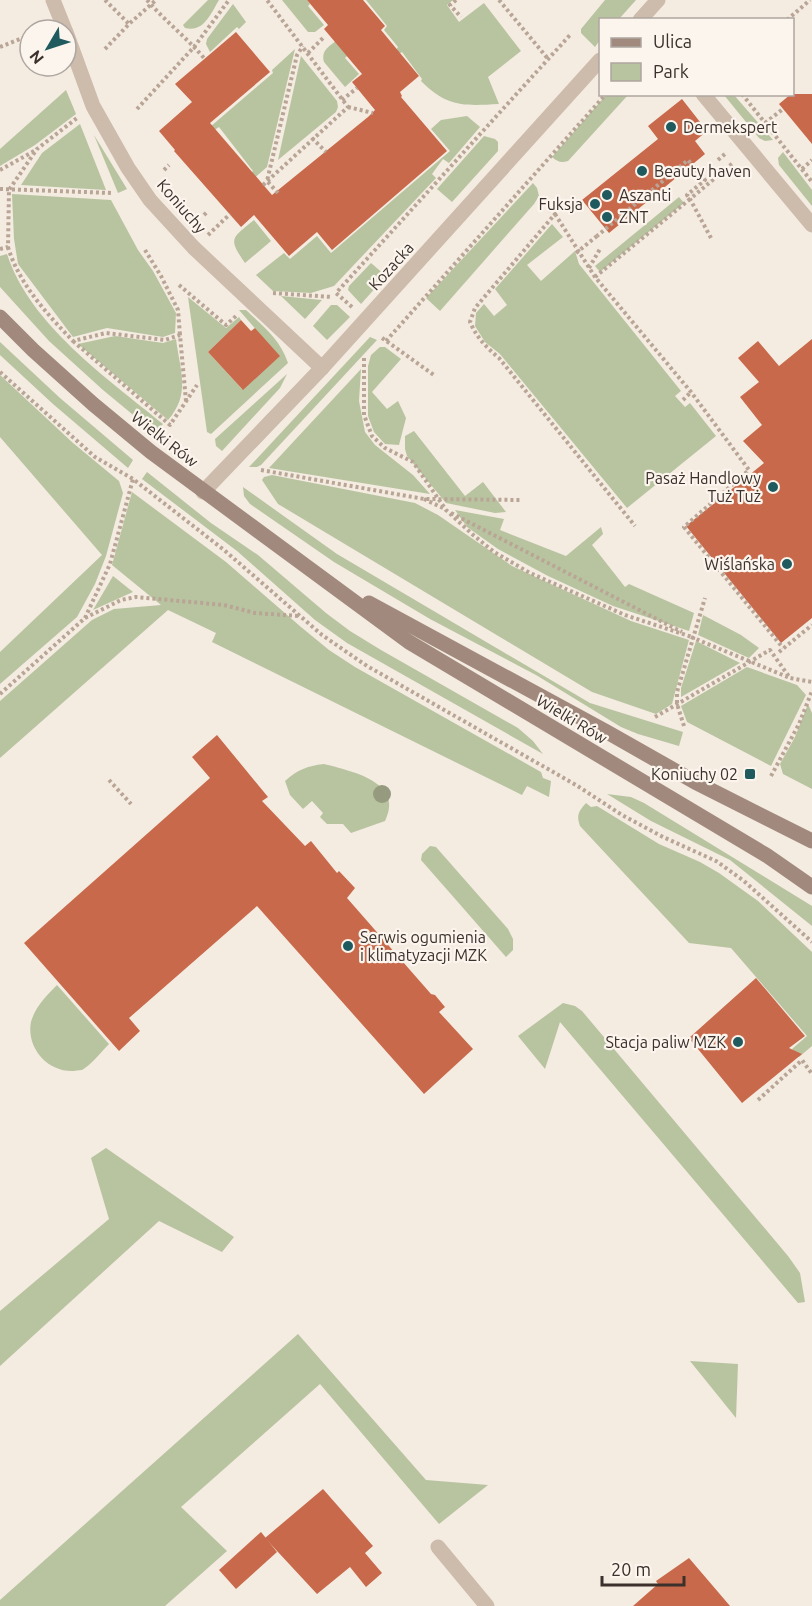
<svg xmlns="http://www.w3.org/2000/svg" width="812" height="1606" viewBox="0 0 812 1606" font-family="Ubuntu,sans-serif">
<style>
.green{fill:#b8c4a0}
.building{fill:#c8694b}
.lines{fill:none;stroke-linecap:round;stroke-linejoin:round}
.path{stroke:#b9a596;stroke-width:4;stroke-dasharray:3 3;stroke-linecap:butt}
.street{stroke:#cdbbac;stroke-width:15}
.secondary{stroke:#a18a7d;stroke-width:15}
.path-bridge{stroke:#b9a596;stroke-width:4;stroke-dasharray:3 3;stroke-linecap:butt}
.tree{fill:#969b7f}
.poi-dot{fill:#1f5a5e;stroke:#fbf5ee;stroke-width:2}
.labels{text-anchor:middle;stroke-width:4.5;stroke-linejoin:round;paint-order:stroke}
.poi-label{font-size:16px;fill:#3b302b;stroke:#fbf5ee;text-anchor:start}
.street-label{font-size:16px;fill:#3b302b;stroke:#fbf5ee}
</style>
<rect width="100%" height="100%" fill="#f4ebe1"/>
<g class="green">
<path d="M 208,0 L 219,0 C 211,13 204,33 185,28 L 183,25 Z"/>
<polygon points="282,0 307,0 310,4 308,6 324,25 315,32 308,32"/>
<path d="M 366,0 L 453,0 L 447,5 L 459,22 L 484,3 L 521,51 L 488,77 L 499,104 C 463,106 447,107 421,81 L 422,79 L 402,52 L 399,54 L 396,50 L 398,47 L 384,30 L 387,26 Z"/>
<polygon points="605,0 636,0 619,19 600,20 600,40 595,47 581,33 581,29"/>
<polygon points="233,4 246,22 239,29 237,27 210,52 206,44 207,39"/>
<path d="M 336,41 L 348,55 L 345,58 L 359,74 L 345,87 L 324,62 C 321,51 328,47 336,41 Z"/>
<polygon points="295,49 267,167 253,179 249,175 253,171 219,127 213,131 210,127 273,73 272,70"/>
<polygon points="301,56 337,101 338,107 336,112 278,160"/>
<polygon points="66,90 76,114 35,145 0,166 0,149"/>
<path d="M 606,95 L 628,95 L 568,161 C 561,163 558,162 552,157 Z"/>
<polygon points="724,95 734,95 773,140 765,141 759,138"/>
<polygon points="467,116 480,127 449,163 443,159 432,174 436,178 334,286 311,293 273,291 256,275 284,253 290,259 317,236 331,253 450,151 431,129 441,120"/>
<polygon points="80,124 106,190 21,185 42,153"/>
<polygon points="94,135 127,189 118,193"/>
<polygon points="484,136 495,139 498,142 498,151 452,202 437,189"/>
<polygon points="783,152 812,190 812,206 779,165 778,158"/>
<polygon points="533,183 537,188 539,196 534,204 440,311 426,298"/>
<polygon points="12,194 111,200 138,250 153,271 176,313 175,333 163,337 107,328 73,337 18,264 14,239"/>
<polygon points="679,197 684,203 600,272 595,266"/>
<path d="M 254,220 L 271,241 L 245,263 C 228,238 231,239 254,220 Z"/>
<polygon points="552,224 563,237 527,265 541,281 575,251 579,264 681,391 675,396 685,407 690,403 716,436 627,508 500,354 485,342 475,326 476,313 484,304 494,316 507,305 495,289"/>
<path d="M 7,254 C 30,325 107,378 163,424 L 155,433 L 103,390 L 49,341 L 0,287 L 0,256 Z"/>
<polygon points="371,263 386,276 361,304 348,290 349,286"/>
<polygon points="281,296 322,300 305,319"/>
<path d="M 188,297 L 226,328 L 239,317 L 241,320 L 208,352 L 242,389 L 279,356 L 239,310 L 246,310 C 264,327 280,339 288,363 L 211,434 L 207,432 Z"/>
<polygon points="331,305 337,305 350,317 327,340 313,326"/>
<path d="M 115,336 L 163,343 L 176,339 C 180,371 191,394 168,420 L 78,344 Z"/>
<polygon points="370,337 377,340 261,465 257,467 249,467"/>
<polygon points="0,342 60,398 133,460 128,468 53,404 0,355"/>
<polygon points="380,347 385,347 401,359 372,392 387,409 398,401 406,418 399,445 385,444 374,432 368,416 368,366 371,355"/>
<polygon points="361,369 359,401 365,432 375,445 413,475 430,494 269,468"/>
<polygon points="287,374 280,388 222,451 216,446 215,439"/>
<polygon points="0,375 73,443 119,481 123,493 106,556 95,584 77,617 0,684 0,652 102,555 0,437"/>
<polygon points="414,431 465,496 483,482 506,512 495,513 446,503 407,456 405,449 405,436"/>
<polygon points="147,472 211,523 258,555 326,613 350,631 381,650 518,728 533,741 543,754 347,643 315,620 237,551 142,479"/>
<polygon points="272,475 415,503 438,515 512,566 631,621 689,640 672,704 656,714 592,692 278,504 262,480 264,477"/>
<polygon points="243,487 337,554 590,703 683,732 679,746 638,734 621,727 536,675 430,619 334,562 250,504 244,496"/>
<polygon points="132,492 226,562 301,627 329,650 355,667 541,772 543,778 551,781 549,797 527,786 522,795 212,642 216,633 168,610 0,758 0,701 92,620 114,609 161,605 112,565"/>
<polygon points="455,510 504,519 500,530 566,556 601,527 603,534 592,545 625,587 629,584 694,613 689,631 613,606 548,576 498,549 467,527"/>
<polygon points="113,576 133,592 93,610"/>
<polygon points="703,615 741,635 759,648 749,658 698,635"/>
<polygon points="696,641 740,663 681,697 681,688"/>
<polygon points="747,667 797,685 806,695 771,766 687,722 681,706"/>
<polygon points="808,704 812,713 812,789 783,774 780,764 795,737"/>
<path d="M 324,764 C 351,771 405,782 385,821 L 351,833 L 343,824 L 327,824 L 320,817 L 323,813 L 312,801 L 303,809 L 290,795 L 285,781 C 297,770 307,766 324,764 Z"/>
<polygon points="607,794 631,797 644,803 812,906 812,926 730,860 651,821"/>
<path d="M 586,803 L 591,807 L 597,806 L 659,844 L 700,862 L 719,873 L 758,901 L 812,952 L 812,1046 L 799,1057 L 792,1049 L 807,1036 L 731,948 L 689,943 L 580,826 C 576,815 579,811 586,803 Z"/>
<polygon points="430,846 436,847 508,929 513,939 513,950 506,957 421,860 422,854"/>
<path d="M 57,985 L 109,1044 C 101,1052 91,1065 82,1070 C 80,1070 74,1071 73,1071 C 47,1072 26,1047 31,1022 C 35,1007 47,995 57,985 Z"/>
<polygon points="563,1003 575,1006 582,1011 788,1256 800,1273 805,1302 798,1303 560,1022 545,1069 518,1036"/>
<polygon points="106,1148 234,1237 222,1252 159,1221 0,1366 0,1311 109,1219 91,1158"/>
<polygon points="298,1334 426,1480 488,1485 439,1524 320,1384 181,1507 227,1551 165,1606 0,1606 0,1600"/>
<polygon points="690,1361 738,1364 736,1418"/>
</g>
<g class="building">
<polygon points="307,0 363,0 385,26 381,30 419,76 400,92 402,96 401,97 447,151 332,250 317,232 289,256 254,215 241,227 174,151 175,150 159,131 192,102 175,84 236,32 270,72 210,123 272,195 368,117 375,110 352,82 362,74 324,29 328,25"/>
<polygon points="791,94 812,94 812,144 779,104"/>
<polygon points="682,99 707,131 695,141 705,154 609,233 582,200 658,139 648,126"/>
<polygon points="241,320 251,331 255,328 280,356 243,390 208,352"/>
<polygon points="812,339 812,618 781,643 686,526 764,463 743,441 762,425 740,397 759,382 738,358 758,341 779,366"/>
<polygon points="217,735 268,797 262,801 305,846 311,841 337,873 339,871 355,888 347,898 431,994 435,995 445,1007 439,1012 473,1049 424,1094 257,906 129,1018 140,1031 119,1051 24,943 210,778 192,757"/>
<polygon points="756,978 805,1036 789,1048 802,1054 742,1103 689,1038"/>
<polygon points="323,1489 373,1546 365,1553 382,1573 366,1587 350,1567 317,1594 265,1538"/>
<polygon points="261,1532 277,1552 236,1589 219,1570"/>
<polygon points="689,1558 730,1606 633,1606 658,1584 656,1581"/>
</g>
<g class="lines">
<g class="path">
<polyline points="105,0 129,24"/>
<path d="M 147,0 C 165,21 186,37 204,58"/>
<polyline points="456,0 450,5 461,17"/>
<polyline points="499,0 549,60"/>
<polyline points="787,20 810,0"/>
<polyline points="0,47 30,35"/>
<polyline points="105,49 129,24 156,0"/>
<polyline points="308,53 324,37"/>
<polyline points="742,94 812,182"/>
<polyline points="342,100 357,88"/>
<polyline points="348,107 373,113"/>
<polyline points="137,109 194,47 229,0"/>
<polyline points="765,123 783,109"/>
<polyline points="312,138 326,152"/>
<polyline points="718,160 725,154"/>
<polyline points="802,169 812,160"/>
<polyline points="0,170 36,150"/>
<polyline points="164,170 169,165"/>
<polyline points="263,185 348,107 267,0"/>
<polyline points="0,189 112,193"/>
<polyline points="278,193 267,181 297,55 303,46"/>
<path d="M 549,209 L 555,214 L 475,308 L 470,322 C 477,338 486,347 499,358 L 635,526"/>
<polyline points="555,214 595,277 691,392 749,470 684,527 783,648"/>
<polyline points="204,215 208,211"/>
<polyline points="208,235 230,214"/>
<polyline points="711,238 690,199 733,163"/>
<path d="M 8,247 C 19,284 47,314 73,341 L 106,333 L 165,340 L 180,335 L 186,401"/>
<polyline points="0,249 8,247 9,190 37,149 77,118"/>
<polyline points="145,250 161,276 178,310 180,335"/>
<polyline points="589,268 600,249"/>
<polyline points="595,277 690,199 687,195 705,180 688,160 597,236"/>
<polyline points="179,285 226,325 236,316"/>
<polyline points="273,293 332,297"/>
<polyline points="352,307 336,293 570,35"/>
<polyline points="382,338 434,375"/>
<polyline points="73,341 170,425 197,385"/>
<polyline points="386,341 606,94"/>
<polyline points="364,358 364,415 372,436 385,448 413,462 446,510 472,534 494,552 530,573 625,615 692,637"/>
<polyline points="0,372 95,457 133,479 224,550 322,635 367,666 576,785 622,815 663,837 716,861 744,881 812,942"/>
<polyline points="683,400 691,392"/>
<polyline points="261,470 424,499 520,500"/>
<polyline points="424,499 445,509"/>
<polyline points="451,513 682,632"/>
<polyline points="85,618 121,600 136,597 224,605 255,613 299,616"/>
<polyline points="691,637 790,678"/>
<polyline points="779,652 812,625"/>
<polyline points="0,694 85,618 110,564 133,479"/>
<polyline points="655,717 770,650 790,678 812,682"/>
<polyline points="684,726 677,704 677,692 705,598"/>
<polyline points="771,776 799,724 812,691"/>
<polyline points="109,780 131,804"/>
<polyline points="758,1100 802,1060 812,1074"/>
</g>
<g class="street">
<polyline points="53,0 65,30"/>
<polyline points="640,20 658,0"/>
<polyline points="66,32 93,106 128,168 150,200 194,248 322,368"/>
<polyline points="703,94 812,225"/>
<polyline points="203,492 322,368 600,60"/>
<polyline points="438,1547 487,1606"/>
</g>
<g class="secondary">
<polyline points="0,317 33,350 93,404 151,452 409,642 766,855 812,887"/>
<polyline points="369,603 607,732 695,782 812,841"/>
</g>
<polyline class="path-bridge" points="576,253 597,236"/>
</g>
<circle class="tree" cx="382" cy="794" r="9"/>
<g class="poi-dot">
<circle cx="671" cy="127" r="6"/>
<circle cx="642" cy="171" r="6"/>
<circle cx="607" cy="195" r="6"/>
<circle cx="595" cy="204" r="6"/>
<circle cx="607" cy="217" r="6"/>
<circle cx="773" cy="487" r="6"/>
<circle cx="787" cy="564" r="6"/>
<rect x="744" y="768" width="12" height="12" rx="3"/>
<circle cx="348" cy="946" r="6"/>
<circle cx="738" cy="1042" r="6"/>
</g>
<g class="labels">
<g class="poi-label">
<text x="683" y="133">Dermekspert</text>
<text x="654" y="177">Beauty haven</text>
<text x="619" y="201">Aszanti</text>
<text x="583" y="210" text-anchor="end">Fuksja</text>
<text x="619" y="223">ZNT</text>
<text x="761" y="484" text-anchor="end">Pasaż Handlowy<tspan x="761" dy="18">Tuż Tuż</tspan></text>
<text x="775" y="570" text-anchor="end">Wiślańska</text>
<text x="738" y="780" text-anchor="end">Koniuchy 02</text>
<text x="360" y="943">Serwis ogumienia<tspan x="360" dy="18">i klimatyzacji MZK</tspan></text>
<text x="726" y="1048" text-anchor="end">Stacja paliw MZK</text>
</g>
<g class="street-label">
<text transform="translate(182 206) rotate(49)" y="6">Koniuchy</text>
<text transform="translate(391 266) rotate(-48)" y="6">Kozacka</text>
<text transform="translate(165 439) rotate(38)" y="6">Wielki Rów</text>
<text transform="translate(572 719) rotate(31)" y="6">Wielki Rów</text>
</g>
</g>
<rect x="599" y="18" width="195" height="78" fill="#fbf5ee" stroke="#aea6a0" stroke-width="1.5"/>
<rect x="611" y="38" width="30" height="9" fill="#a18a7d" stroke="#aea6a0" stroke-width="1.5"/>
<text x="653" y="48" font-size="18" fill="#3b302b">Ulica</text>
<rect x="611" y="63" width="30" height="18" fill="#b8c4a0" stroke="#aea6a0" stroke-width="1.5"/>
<text x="653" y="78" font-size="18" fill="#3b302b">Park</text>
<g transform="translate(48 48) rotate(231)"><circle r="28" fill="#fbf5ee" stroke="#aea6a0" stroke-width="1.5"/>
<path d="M0-4.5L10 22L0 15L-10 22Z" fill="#1f5a5e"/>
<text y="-9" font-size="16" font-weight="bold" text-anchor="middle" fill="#3b302b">N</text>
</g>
<path d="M602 1576v9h82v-9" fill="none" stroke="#3b302b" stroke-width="3"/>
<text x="611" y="1576" font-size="18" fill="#3b302b" stroke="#fbf5ee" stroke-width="4.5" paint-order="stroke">20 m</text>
</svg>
